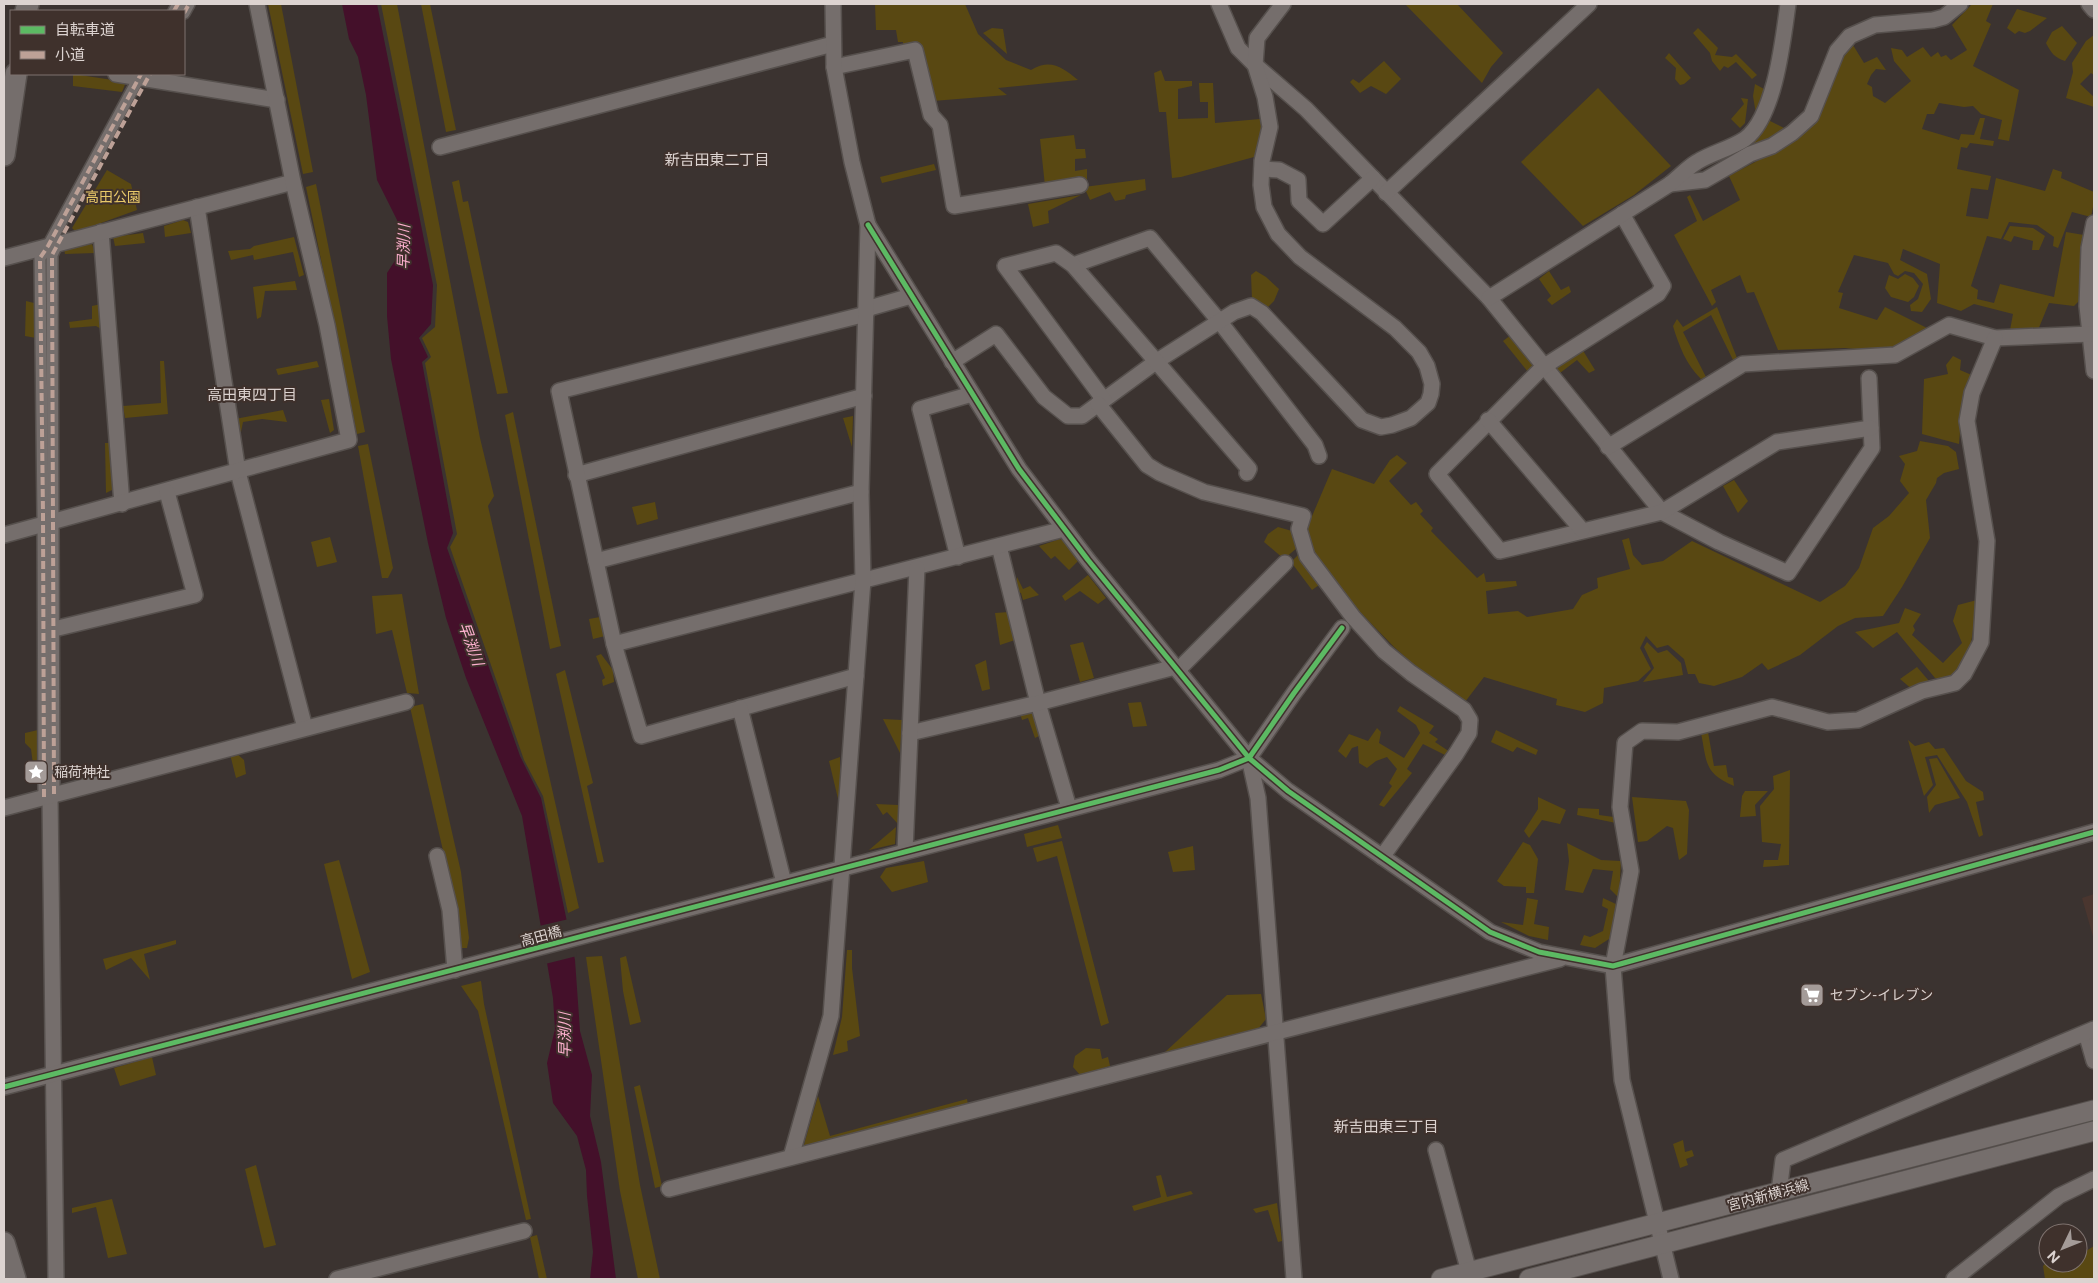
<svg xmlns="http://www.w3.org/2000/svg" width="2098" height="1283" viewBox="0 0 2098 1283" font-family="'Public Sans','Noto Sans JP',sans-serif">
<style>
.built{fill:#4a362f}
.green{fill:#594812}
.water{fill:#44102a}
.pier{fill:#3b3330}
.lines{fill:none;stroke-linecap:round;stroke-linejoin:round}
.pedestrian-casing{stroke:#56504d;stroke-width:14}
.minor-casing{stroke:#56504d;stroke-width:18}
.tertiary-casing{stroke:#56504d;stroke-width:21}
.secondary-casing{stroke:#56504d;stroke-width:24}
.pedestrian{stroke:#756e6c;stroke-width:11}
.minor{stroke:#756e6c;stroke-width:15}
.tertiary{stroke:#756e6c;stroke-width:19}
.secondary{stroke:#756e6c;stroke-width:21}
.quiet{stroke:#bda197;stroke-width:4;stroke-dasharray:8 4;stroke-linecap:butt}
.cycleway-casing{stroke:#3f312c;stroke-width:8}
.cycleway{stroke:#5cba63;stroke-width:5}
.labels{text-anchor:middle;stroke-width:4;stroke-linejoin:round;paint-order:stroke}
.park-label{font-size:14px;fill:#e9c969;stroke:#3f312c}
.poi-label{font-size:14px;fill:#dcd3d0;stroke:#3f312c;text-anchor:start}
.street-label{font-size:14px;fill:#dcd3d0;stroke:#3f312c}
.neighbourhood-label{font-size:15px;fill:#dcd3d0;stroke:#3f312c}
.water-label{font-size:15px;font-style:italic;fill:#fdb0ce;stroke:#3f312c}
</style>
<rect width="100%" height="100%" fill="#3b3330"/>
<polygon class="built" points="2094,894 2094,940 2082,898"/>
<g class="green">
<polygon points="268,4 281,4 313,172 303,174"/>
<polygon points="381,4 397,4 480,438 494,496 488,506 579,908 568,913 543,796 524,760 450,547 457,534 425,363 431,357 422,338 435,327 437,285"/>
<polygon points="421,4 430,4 456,130 446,132"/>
<path d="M 875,4 L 965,4 L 978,34 L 1006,60 L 1031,70 C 1051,58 1063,68 1078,80 L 998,88 L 1007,95 L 933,101 L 920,45 L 903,48 L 903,42 L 898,42 L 896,30 L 876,30 Z"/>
<polygon points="1405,4 1457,4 1503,53 1491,67 1482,83"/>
<polygon points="1972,4 1993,4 1986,21 1991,24 1973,66 2019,90 2009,141 1998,139 2002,120 1981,114 1973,106 1964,107 1939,103 1934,114 1927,114 1922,129 1959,140 1961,134 1974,135 1980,118 1985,118 1980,139 1994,141 1993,146 1970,143 1967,148 1961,147 1957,169 1991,176 1988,190 1971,188 1966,216 1988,219 1996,178 2045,191 2053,169 2062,172 2061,178 2094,192 2094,202 2091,217 2072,212 2058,248 2053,246 2054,237 2037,225 2009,222 2001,239 1987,236 1971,286 1978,290 1977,299 1994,303 2000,284 2054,297 2066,232 2084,235 2082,298 2074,306 2049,303 2038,330 2010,330 2013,314 1974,304 1961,311 1937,303 1940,264 1903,249 1900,260 1927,274 1931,299 1922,312 1911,311 1910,305 1918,299 1923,284 1914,273 1905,271 1898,276 1894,274 1888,263 1854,255 1838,292 1843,293 1839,308 1877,320 1885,307 1929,329 1889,352 1845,348 1778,350 1754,292 1747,293 1740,275 1711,290 1716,302 1712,306 1674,235 1697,221 1687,197 1690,195 1703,221 1740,200 1729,176 1770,154 1789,141 1837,71 1847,48 1853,45 1864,63 1877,57 1886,70 1876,69 1871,75 1867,84 1872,87 1873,96 1885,103 1911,81 1894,61 1891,48 1902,50 1907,57 1923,47 1931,57 1938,52 1941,57 1946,55 1951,60 1967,50 1952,25"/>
<polygon points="2017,9 2047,18 2030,31 2025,33 2019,31 2015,34 2007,28"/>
<path d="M 2062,26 L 2077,43 L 2065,61 C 2055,58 2051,53 2046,43 L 2052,32 Z"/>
<polygon points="992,28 1003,29 1007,54 983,33"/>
<polygon points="1698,28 1718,48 1715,55 1732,57 1736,54 1757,75 1752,79 1736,62 1728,68 1724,66 1720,71 1712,61 1710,53 1693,33"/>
<polygon points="2094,35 2094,75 2091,73 2080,84 2094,97 2094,107 2066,98 2073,72 2072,63 2086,41"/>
<polygon points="1669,53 1691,78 1684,84 1680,85 1675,79 1676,68 1665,58"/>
<polygon points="1384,61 1401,79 1386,94 1371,86 1360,93 1350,82 1353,79 1359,83"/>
<polygon points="1161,70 1165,81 1192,81 1192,86 1178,89 1178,119 1208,118 1208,102 1200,102 1199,83 1213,83 1215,123 1260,119 1262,133 1254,157 1181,177 1172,178 1166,112 1159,112 1154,73"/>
<polygon points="73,74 126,82 122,92 73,86"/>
<polygon points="1755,84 1764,89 1756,114 1753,96"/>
<polygon points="1598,88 1671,166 1634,195 1583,226 1521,162"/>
<polygon points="1741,98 1748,99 1745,123 1740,128 1731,119 1744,104"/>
<polygon points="1768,120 1784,128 1781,135 1754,149 1754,137"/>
<polygon points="1074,135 1076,149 1085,149 1086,158 1075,159 1075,171 1087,169 1087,181 1045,186 1040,139"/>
<polygon points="934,164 936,170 882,183 880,177"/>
<polygon points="107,170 131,184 137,210 76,232 72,228"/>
<polygon points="1145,179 1146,190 1126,195 1125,199 1115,201 1110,192 1090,200 1084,187"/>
<polygon points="459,180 463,202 468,201 508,393 497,394 452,182"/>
<polygon points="316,184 365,432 357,434 306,187"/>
<polygon points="1081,195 1048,211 1049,223 1033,227 1028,204"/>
<polygon points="183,220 188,222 191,233 165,237 164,226"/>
<polygon points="2010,226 2033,228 2045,236 2039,250 2032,250 2033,241 2014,236 2011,242 2003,239"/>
<polygon points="143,233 145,243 115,246 113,237"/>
<polygon points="294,237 304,275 299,277 293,252 254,260 253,255 231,260 228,251 250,249 254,246"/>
<polygon points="92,244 95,253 65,254 64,249"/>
<polygon points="1256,271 1266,277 1279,289 1274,301 1268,307 1252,299 1251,275"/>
<polygon points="1549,271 1561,290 1569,286 1571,292 1552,305 1547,300 1551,296 1539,279"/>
<polygon points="1905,274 1913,278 1919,286 1914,297 1908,302 1891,297 1885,288 1889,275 1898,279"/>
<polygon points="295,281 297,290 265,291 261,317 257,319 253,287"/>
<polygon points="26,301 34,303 36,338 25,336"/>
<polygon points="101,304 103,330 96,326 70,328 69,322 92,319 92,306"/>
<path d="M 1717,307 L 1737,358 L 1733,360 L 1711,315 L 1683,332 L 1706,377 L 1701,379 C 1686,364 1679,346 1673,326 L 1677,319 L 1683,327 Z"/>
<polygon points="1511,335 1534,367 1528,372 1503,341"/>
<polygon points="1582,349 1595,370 1589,373 1577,360 1560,373 1554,367"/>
<polygon points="1953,356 1961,360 1960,370 1974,376 1961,419 1959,444 1922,434 1924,379 1948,374 1946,365"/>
<polygon points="160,361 164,361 168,414 125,418 123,406 161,403"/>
<polygon points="317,361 319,367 278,375 276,369"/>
<polygon points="329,399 334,430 330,433 321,400"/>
<polygon points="283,410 287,422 262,419 243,422 238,447 235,419"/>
<polygon points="513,412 561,646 550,649 505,415"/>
<polygon points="853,416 852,447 843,418"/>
<polygon points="1920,441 1948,446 1956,452 1959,469 1944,473 1937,478 1936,483 1926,500 1930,538 1902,587 1883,616 1855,618 1838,626 1800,655 1768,670 1762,663 1742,677 1714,686 1699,683 1695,674 1688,674 1684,659 1668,645 1657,648 1646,636 1640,648 1651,669 1638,681 1604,688 1603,703 1585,712 1556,705 1557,699 1484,677 1465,702 1421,671 1394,647 1360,612 1313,554 1307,528 1332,469 1374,484 1390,460 1397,455 1407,463 1389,481 1411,505 1416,502 1423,511 1420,514 1433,528 1431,531 1477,578 1484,573 1486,582 1516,581 1517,586 1486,591 1488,614 1518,611 1527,617 1573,609 1582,595 1598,588 1597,578 1630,569 1622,540 1629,538 1633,555 1642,565 1663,561 1692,541 1820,602 1845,586 1859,568 1873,528 1889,516 1909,493 1900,481 1905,464 1899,456 1917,451"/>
<polygon points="105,443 111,443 114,489 106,493"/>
<polygon points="368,444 393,568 388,578 382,578 358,446"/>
<polygon points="1734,480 1748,501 1738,513 1723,486"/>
<polygon points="655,502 658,519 637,525 632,507"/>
<polygon points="1278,527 1292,531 1298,547 1284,559 1264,542 1268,534"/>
<polygon points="330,537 337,562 317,567 311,542"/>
<polygon points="1060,539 1066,542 1078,561 1069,570 1055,556 1051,559 1039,546"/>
<polygon points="1299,554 1319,585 1312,590 1291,562"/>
<polygon points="1088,575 1106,598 1098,604 1080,591 1065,601 1062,596"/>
<polygon points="1017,577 1023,589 1030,586 1039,595 1023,600 1021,593 1014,591"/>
<polygon points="402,594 419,694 407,693 392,630 376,634 372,596"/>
<polygon points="1977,600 1970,651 1958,669 1947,679 1935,678 1897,632 1873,648 1855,632 1899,623 1905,608 1921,614 1913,626 1915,630 1912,635 1943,663 1962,643 1953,621 1958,605"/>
<polygon points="1009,612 1015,640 1000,645 995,613"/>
<polygon points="600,617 605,636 593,639 589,619"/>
<polygon points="1083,642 1094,678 1080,682 1070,645"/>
<polygon points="1647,642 1658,653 1667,650 1681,663 1683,675 1643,682 1654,668 1644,647"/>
<polygon points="601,654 613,670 614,682 603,686 602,680 605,678 596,656"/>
<polygon points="986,660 990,689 982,691 975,665"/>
<polygon points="1917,667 1929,681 1913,690 1900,679"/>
<polygon points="565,670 593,783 587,786 604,862 598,863 556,674"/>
<polygon points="1141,702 1147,726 1133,727 1128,703"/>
<polygon points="423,704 461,872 469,938 467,948 460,948 456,907 410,707"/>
<polygon points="1400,706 1434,726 1429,733 1438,739 1435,742 1450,752 1447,756 1423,744 1407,769 1412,773 1384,807 1379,805 1392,786 1389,783 1397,769 1387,757 1376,761 1367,768 1359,763 1358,746 1352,748 1346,758 1338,751 1349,734 1368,741 1377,728 1381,732 1379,743 1404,758 1420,733 1416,725 1397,711"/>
<polygon points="1035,711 1041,735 1035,738 1028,718 1022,720 1020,713"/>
<polygon points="883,719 902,720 900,753"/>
<polygon points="38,730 38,773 34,772 31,749 25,743 25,733"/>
<polygon points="1496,730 1538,750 1536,755 1517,747 1513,752 1491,742"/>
<path d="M 1708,732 L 1714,766 L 1726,765 L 1728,777 L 1733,778 L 1734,786 C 1704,773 1707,763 1701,733 Z"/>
<polygon points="1908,740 1915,746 1929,742 1935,749 1944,748 1966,781 1983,792 1984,800 1976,802 1983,835 1979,837 1967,802 1937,755 1925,757 1933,785 1924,796"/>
<polygon points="236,753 244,760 246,774 236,778 230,754"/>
<polygon points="840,757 840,807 829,761"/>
<polygon points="1937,758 1960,798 1935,805 1929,813 1927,797 1936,785 1929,759"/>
<polygon points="1790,770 1789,865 1763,867 1764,860 1778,860 1781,844 1762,842 1760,806 1774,789 1773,776"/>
<polygon points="1745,791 1768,791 1755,805 1756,816 1740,817 1742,796"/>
<polygon points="1538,797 1566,810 1560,824 1542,820 1529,838 1524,831 1538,809"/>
<polygon points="1632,797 1686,801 1689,810 1687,854 1679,860 1673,828 1667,826 1647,841 1638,842"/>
<polygon points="876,804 898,805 898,824 887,812 883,815"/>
<polygon points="1578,808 1599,809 1599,815 1614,817 1616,823 1577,815"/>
<polygon points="1058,825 1062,838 1027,847 1024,834"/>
<polygon points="896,827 895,844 869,850"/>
<polygon points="1062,841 1109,1023 1101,1026 1057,856 1037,862 1033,848"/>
<polygon points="1523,842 1530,845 1538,859 1534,893 1526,893 1526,887 1504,886 1497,881"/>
<polygon points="1567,843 1601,860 1621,861 1619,898 1610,889 1613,871 1593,869 1583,893 1565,890 1569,861"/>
<polygon points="1193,846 1195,870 1173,872 1168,852"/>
<polygon points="339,860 370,972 352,979 324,864"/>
<polygon points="924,861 928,882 892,892 880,877 886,868"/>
<polygon points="1527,898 1538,900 1534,924 1549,927 1548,940 1529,936 1501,922 1523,925"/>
<polygon points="1603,898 1618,905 1609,939 1595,948 1580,945 1584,935 1590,937 1603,931 1608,909 1602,906"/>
<polygon points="176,940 176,944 144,954 150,980 131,958 106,970 103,959"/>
<polygon points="847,950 852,950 852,968 860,1036 847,1041 848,1051 833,1055 842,1017"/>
<polygon points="602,956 640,1185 660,1279 638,1279 620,1191 586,957"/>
<polygon points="626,956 641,1022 630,1025 623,991 620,958"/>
<polygon points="481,981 484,1004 531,1219 526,1220 478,1011 461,986"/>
<polygon points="1261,994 1266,1019 1258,1029 1164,1053 1227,995"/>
<polygon points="1086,1048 1100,1049 1102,1059 1108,1057 1110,1066 1080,1075 1073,1067 1075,1056"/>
<polygon points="152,1057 156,1075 120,1086 114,1068"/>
<polygon points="640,1085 662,1186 655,1188 634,1087"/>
<polygon points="818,1096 830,1136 967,1099 968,1105 803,1148"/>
<polygon points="1683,1140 1685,1152 1692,1150 1694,1156 1686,1159 1688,1165 1680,1168 1673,1144"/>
<polygon points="256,1165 276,1245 264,1248 245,1169"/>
<polygon points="1161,1175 1167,1197 1191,1191 1193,1194 1134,1211 1132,1206 1161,1197 1156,1176"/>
<polygon points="112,1199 127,1254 108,1258 96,1207 72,1213 72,1208"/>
<polygon points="1277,1203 1282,1241 1278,1242 1268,1210 1256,1213 1253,1209"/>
<polygon points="537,1235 547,1279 539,1279 530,1237"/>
<polygon points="2094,1246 2094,1279 2045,1279 2043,1266 2048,1261 2048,1263 2078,1263 2078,1256"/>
</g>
<polygon class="water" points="342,4 377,4 433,285 431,324 419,338 428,357 422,362 453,533 447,548 520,756 541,798 575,960 580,1031 592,1075 590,1116 601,1162 616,1279 590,1279 593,1252 587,1196 586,1170 577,1136 553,1103 547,1063 555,1029 553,998 522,816 466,678 446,618 428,543 391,359 387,316 387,273 398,256 401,240 397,220 377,180 366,95 358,57 349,39"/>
<polygon class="pier" points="569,919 577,956 545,964 539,926"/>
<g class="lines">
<g class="pedestrian-casing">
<g id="pedestrian">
<polyline points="174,11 178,4"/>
<polyline points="184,13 189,4"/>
<polyline points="54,794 52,255 59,240"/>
<polyline points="44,797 43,514 40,258 48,246 141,74"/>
</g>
</g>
<g class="minor-casing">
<g id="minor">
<polyline points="1219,4 1238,48 1255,65 1306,109 1489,298 1662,512 1719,542 1788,573 1872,448 1869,378"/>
<polyline points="2089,4 2094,10"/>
<polyline points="834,67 915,50 931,115 940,125 954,206 1080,185"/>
<polyline points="116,74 277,100"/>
<polyline points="440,147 833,44"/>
<polyline points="1262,169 1279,170 1298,180 1299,201 1323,224 1373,178"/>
<polyline points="1670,184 1705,180 1750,154 1772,146 1792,133 1811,116 1837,51 1850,36 1875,25 1933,20 1944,17 1960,4"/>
<polyline points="1386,193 1589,4"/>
<polyline points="197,207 238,472 305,728"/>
<polyline points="1622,214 1663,286 1658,294 1543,367 1437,474 1500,551 1662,512 1777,442 1871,428"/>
<polyline points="2094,223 2089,248 2087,306 2094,371"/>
<polyline points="868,225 1019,469 1088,560 1249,758 1288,791 1490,932 1539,952 1613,966 2094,832"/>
<polyline points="101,232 122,504"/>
<polyline points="4,258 293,182"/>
<polyline points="1073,265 1150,238 1220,322 1315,445 1319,456"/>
<path d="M 1489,298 L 1670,184 C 1679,177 1687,168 1697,162 C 1711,153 1730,149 1745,139 C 1775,117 1783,40 1788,4"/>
<polyline points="866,309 911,296"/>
<polyline points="952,362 996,334 1044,397 1068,416 1082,416 1157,361 1234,312 1251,306 1262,313 1362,420 1381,427 1392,425 1411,418 1428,403 1431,394 1432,384 1427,366 1419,352 1395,328 1300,257 1278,234 1264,207 1261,185 1262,161 1270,127 1265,97 1255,65 1257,38 1283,4"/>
<polyline points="1104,400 1005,266 1056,253 1073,265 1249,469 1247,473"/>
<polyline points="1098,404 1147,465 1160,473 1204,492 1303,516 1299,529 1307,556 1353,617 1384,651 1411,673 1464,710 1470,720 1469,733 1456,754 1382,857"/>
<polyline points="1488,420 1582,530"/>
<polyline points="1608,447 1743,364 1895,355 1949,325 1995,338 2091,334"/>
<polyline points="576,475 864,396"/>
<polyline points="4,535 349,440 327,325 293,182 257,4"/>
<polyline points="999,546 1038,703 1069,808"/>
<polyline points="958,557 920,409 972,394"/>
<polyline points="596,561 861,492"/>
<polyline points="54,629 195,595 167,492"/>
<polyline points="614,644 1064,529"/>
<polyline points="1178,670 1285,563"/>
<polyline points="856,676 641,736 614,644 559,391 866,314"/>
<polyline points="740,708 784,883"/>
<polyline points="910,733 1038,703 1175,667"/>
<polyline points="1249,758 1258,798 1294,1279"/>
<polyline points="50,796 56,1279"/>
<polyline points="4,808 406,702"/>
<polyline points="905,851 917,568"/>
<polyline points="437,856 450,910 455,970"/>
<polyline points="2086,1033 2094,1061"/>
<polyline points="4,1087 1219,770 1249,758 1294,693 1342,628"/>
<polyline points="1436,1150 1469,1272"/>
<polyline points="791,1157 831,1016 863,580 861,492 868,225 852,162 834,67 833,4"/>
<polyline points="669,1189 1560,959"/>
<polyline points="1779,1192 1783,1160 2094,1029"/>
<polyline points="337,1279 524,1231"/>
<polyline points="1671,1279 1622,1080 1613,966 1631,871 1620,807 1625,743 1642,731 1678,732 1772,707 1828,722 1858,720 1922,691 1955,683 1964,674 1981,642 1987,541 1967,421 1972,393 1995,338"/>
<polyline points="1954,1279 2059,1196 2094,1179"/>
</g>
</g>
<g class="tertiary-casing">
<g id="tertiary">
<polyline points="1441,1279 2094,1110"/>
<polyline points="1529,1279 2094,1131"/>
</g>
</g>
<g class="secondary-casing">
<g id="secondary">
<polyline points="26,11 28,4"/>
<polyline points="4,155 16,74"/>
<polyline points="4,1243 15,1279"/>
</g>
</g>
<use href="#pedestrian" class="pedestrian"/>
<use href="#minor" class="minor"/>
<use href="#tertiary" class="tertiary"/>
<use href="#secondary" class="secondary"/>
<g class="quiet">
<polyline points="174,11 178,4"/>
<polyline points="184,13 189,4"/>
<polyline points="54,794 52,255 150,74"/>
<polyline points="44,797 43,514 40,258 48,246 141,74"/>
</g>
<g class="cycleway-casing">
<g id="cycleway">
<polyline points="868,225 1019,469 1088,560 1249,758 1288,791 1490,932 1539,952 1613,966 2094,832"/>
<polyline points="4,1087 1219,770 1249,758 1294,693 1342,628"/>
</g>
</g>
<use href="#cycleway" class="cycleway"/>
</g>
<defs>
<g id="sight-square" transform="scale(1.25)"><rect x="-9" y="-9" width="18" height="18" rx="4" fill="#a49b98" stroke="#3f312c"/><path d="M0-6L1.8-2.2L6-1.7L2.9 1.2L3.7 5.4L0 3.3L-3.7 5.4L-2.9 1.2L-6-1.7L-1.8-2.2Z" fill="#fff"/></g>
<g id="supermarket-square" transform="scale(1.25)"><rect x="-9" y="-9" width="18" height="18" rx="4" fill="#a49b98" stroke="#3f312c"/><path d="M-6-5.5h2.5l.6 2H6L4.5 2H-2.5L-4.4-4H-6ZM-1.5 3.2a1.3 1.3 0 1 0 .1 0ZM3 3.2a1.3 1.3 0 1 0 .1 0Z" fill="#fff"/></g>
</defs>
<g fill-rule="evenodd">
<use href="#sight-square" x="36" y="772"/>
<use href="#supermarket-square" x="1812" y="995"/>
</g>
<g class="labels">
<g class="park-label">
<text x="113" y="202">高田公園</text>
</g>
<g class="poi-label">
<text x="54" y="777">稲荷神社</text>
<text x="1830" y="1000">セブン-イレブン</text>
</g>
<g class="street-label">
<text transform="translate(541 936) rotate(-15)" y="5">高田橋</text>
<text transform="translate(1768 1195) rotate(-15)" y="5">宮内新横浜線</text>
</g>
<g class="neighbourhood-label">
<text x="717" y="165">新吉田東二丁目</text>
<text x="252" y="400">高田東四丁目</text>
<text x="1386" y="1132">新吉田東三丁目</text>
</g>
<g class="water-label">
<text transform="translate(404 247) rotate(-89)" y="5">早渕川</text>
<text transform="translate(471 644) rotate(70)" y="5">早渕川</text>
<text transform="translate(565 1035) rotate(-90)" y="5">早渕川</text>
</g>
</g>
<rect width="2098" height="1283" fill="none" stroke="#dcd3d0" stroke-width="10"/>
<rect x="10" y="10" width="175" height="65" fill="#3f312c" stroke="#7e726e"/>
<rect x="20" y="26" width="25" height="8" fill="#5cba63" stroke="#7e726e"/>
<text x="55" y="35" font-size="15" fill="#dcd3d0">自転車道</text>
<rect x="20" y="51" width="25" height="8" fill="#bda197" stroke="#7e726e"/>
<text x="55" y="60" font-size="15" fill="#dcd3d0">小道</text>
<g transform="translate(2063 1248) rotate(227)"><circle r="24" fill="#3f312c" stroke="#7e726e"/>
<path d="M0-4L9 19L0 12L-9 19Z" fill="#a49b98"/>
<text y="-8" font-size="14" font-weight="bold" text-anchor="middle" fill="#dcd3d0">N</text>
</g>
</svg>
